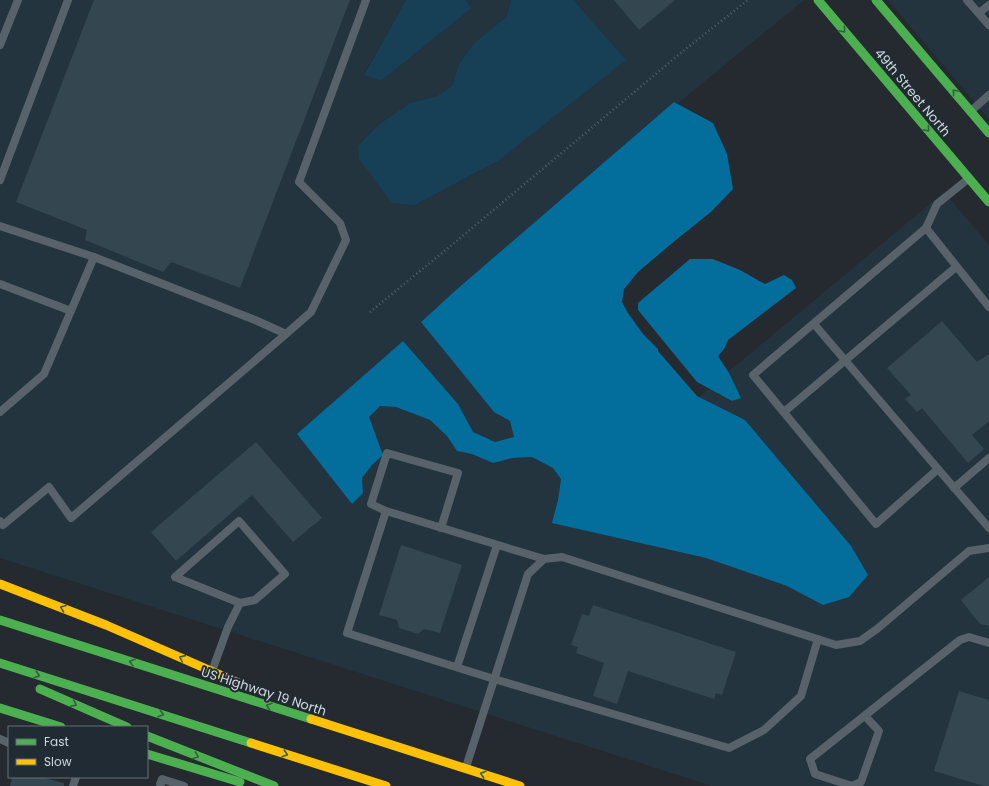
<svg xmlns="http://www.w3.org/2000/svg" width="989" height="786" viewBox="0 0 989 786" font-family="Poppins,sans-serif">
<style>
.built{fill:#23343e}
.green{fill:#173f56}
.water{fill:#036d9c}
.building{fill:#344650}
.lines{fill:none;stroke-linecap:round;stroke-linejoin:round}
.path{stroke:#586065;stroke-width:2.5;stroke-dasharray:1 3;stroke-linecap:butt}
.lane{stroke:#57626a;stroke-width:8}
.fast{stroke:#4caf50;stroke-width:9}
.slow{stroke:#ffc107;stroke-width:9}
.oneway{stroke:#32603f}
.labels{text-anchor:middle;stroke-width:4;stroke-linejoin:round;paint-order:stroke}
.street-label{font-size:13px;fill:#d2d9de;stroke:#202b33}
</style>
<rect width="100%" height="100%" fill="#242a2f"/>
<g class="built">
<polygon points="0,0 406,0 364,74 381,81 472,8 466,0 511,0 506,17 475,42 459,64 452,86 437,96 410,103 415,205 498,161 588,17 574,0 804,0 677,104 674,102 456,290 421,322 494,412 510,421 514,437 495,442 473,432 458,404 403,341 297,434 352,504 363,493 362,478 372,465 383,455 369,417 380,406 396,407 430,420 447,436 457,451 472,454 493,463 512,458 532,457 553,468 561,478 558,500 553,523 706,558 787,586 823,605 745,420 699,397 709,389 732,401 741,398 728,372 944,192 989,245 989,786 712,786 0,558"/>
<polygon points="888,0 989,0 989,119"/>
</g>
<g class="green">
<polygon points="406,0 466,0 472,8 381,81 364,75"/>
<polygon points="511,0 574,0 588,17 626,60 498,161 415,205 392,203 359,159 358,146 380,124 410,103 437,96 452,86 459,64 475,42 506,17"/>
</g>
<g class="water">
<polygon points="674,102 713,123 727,154 733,189 712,211 671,244 638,272 624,289 622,302 628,313 643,334 658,349 658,351 697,396 745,420 851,546 868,575 849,597 823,605 787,586 706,558 552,523 558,500 561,479 553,468 532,457 512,458 493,463 472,454 457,451 447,436 430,420 396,407 380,406 369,417 383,455 372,465 362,478 363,493 352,504 297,434 403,341 458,404 473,432 495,442 514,437 510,421 494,412 421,322 456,290"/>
<polygon points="690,259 713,259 740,270 765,284 784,275 792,280 796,288 728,340 724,349 718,356 729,373 741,398 732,401 697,382 638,310 638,303"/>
</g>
<g class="building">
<polygon points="94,0 350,0 240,288 171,262 163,272 85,240 87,230 16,202"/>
<polygon points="614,0 675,0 639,30"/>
<polygon points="942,321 977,362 989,354 989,421 972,435 984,449 968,463 922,408 917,412 905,399 911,395 887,368"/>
<polygon points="256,442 322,518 293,542 252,495 176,561 151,532"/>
<polygon points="401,545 462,565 440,633 424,629 418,634 399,628 397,620 379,615"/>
<polygon points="989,577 989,626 980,624 961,600"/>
<polygon points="593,605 736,652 722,695 716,693 714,699 628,671 617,704 593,696 604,663 576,653 578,647 571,645 582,614 589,616"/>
<polygon points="959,691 989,700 989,786 984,786 934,771"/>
<polygon points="12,777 41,777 64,783 64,786 10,786"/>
</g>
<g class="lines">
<polyline class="path" points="370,312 453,244 682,52 748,0"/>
<g class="lane">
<polyline points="967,0 989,25"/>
<polyline points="979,13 989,5"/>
<polyline points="0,45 18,0"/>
<polyline points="971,111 989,95"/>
<polyline points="968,179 937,204 926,228 753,375 876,524 938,469 989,528"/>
<polyline points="0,180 68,0"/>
<polyline points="0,226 94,257 44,374 0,412"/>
<polyline points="926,228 989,307"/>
<polyline points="94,257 255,320 286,334 311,312 346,240 340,223 299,182 366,0"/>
<polyline points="0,284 71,311"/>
<polyline points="814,324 938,469"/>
<polyline points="784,412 956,267"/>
<polyline points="954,488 989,458"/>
<polyline points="386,511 371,504 387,453 458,473 441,528"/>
<polyline points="0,521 3,525 49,487 71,518 286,334"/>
<polyline points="544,559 386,511 347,633 494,679 729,748 764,730 801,696 818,639"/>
<polyline points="457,667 497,545"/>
<polyline points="212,671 228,627 240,603 255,600 285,574 239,521 175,577 240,603"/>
<polyline points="865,716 879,731 861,782 852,786 815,774 810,759 960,640 969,637 989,643"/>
<polyline points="0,739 9,743"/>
<polyline points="466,767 528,574 544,559 562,557 836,645 860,641 877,629 969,551 989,548"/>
<polyline points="73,786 76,777"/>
<polyline points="161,786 160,784 162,779 184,786"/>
</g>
<g class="fast">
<polyline points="818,0 989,202"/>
<polyline points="876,0 989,133"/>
<polyline points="0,620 311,719"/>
<polyline points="0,663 251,743"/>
<polyline points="40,689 127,727"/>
<polyline points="0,708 61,727"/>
<polyline points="147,736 274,786"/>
<polyline points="147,754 240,782"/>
</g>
<g class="slow">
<polyline points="0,584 106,625 241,684"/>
<polyline points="311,719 520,786"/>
<polyline points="251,743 386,786"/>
</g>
</g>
<defs><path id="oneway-chevron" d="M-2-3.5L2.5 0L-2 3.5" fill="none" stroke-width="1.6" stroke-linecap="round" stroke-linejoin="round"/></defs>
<g class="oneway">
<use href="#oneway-chevron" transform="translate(843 30) rotate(50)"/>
<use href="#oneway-chevron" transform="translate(955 92) rotate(-130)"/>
<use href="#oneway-chevron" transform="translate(927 129) rotate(50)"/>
<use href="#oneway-chevron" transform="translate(63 608) rotate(-159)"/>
<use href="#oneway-chevron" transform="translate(182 658) rotate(-156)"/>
<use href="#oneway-chevron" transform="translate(132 662) rotate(-162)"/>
<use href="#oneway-chevron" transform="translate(37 675) rotate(18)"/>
<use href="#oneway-chevron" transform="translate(74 704) rotate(24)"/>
<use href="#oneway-chevron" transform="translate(269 706) rotate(-162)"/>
<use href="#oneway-chevron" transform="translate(161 714) rotate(18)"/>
<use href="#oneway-chevron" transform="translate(285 754) rotate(18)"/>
<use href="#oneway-chevron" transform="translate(196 756) rotate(21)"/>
<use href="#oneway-chevron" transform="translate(483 774) rotate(-162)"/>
</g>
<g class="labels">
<g class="street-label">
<text transform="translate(913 92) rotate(50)" y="5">49th Street North</text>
<text transform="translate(264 691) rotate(18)" y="5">US Highway 19 North</text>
</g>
</g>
<rect x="8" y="726" width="140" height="52" fill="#202b33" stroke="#677177"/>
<rect x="16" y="739" width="20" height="6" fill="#4caf50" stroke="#677177"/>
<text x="44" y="746" font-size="12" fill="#d2d9de">Fast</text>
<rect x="16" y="759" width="20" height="6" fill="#ffc107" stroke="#677177"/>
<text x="44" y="766" font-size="12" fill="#d2d9de">Slow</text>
</svg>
